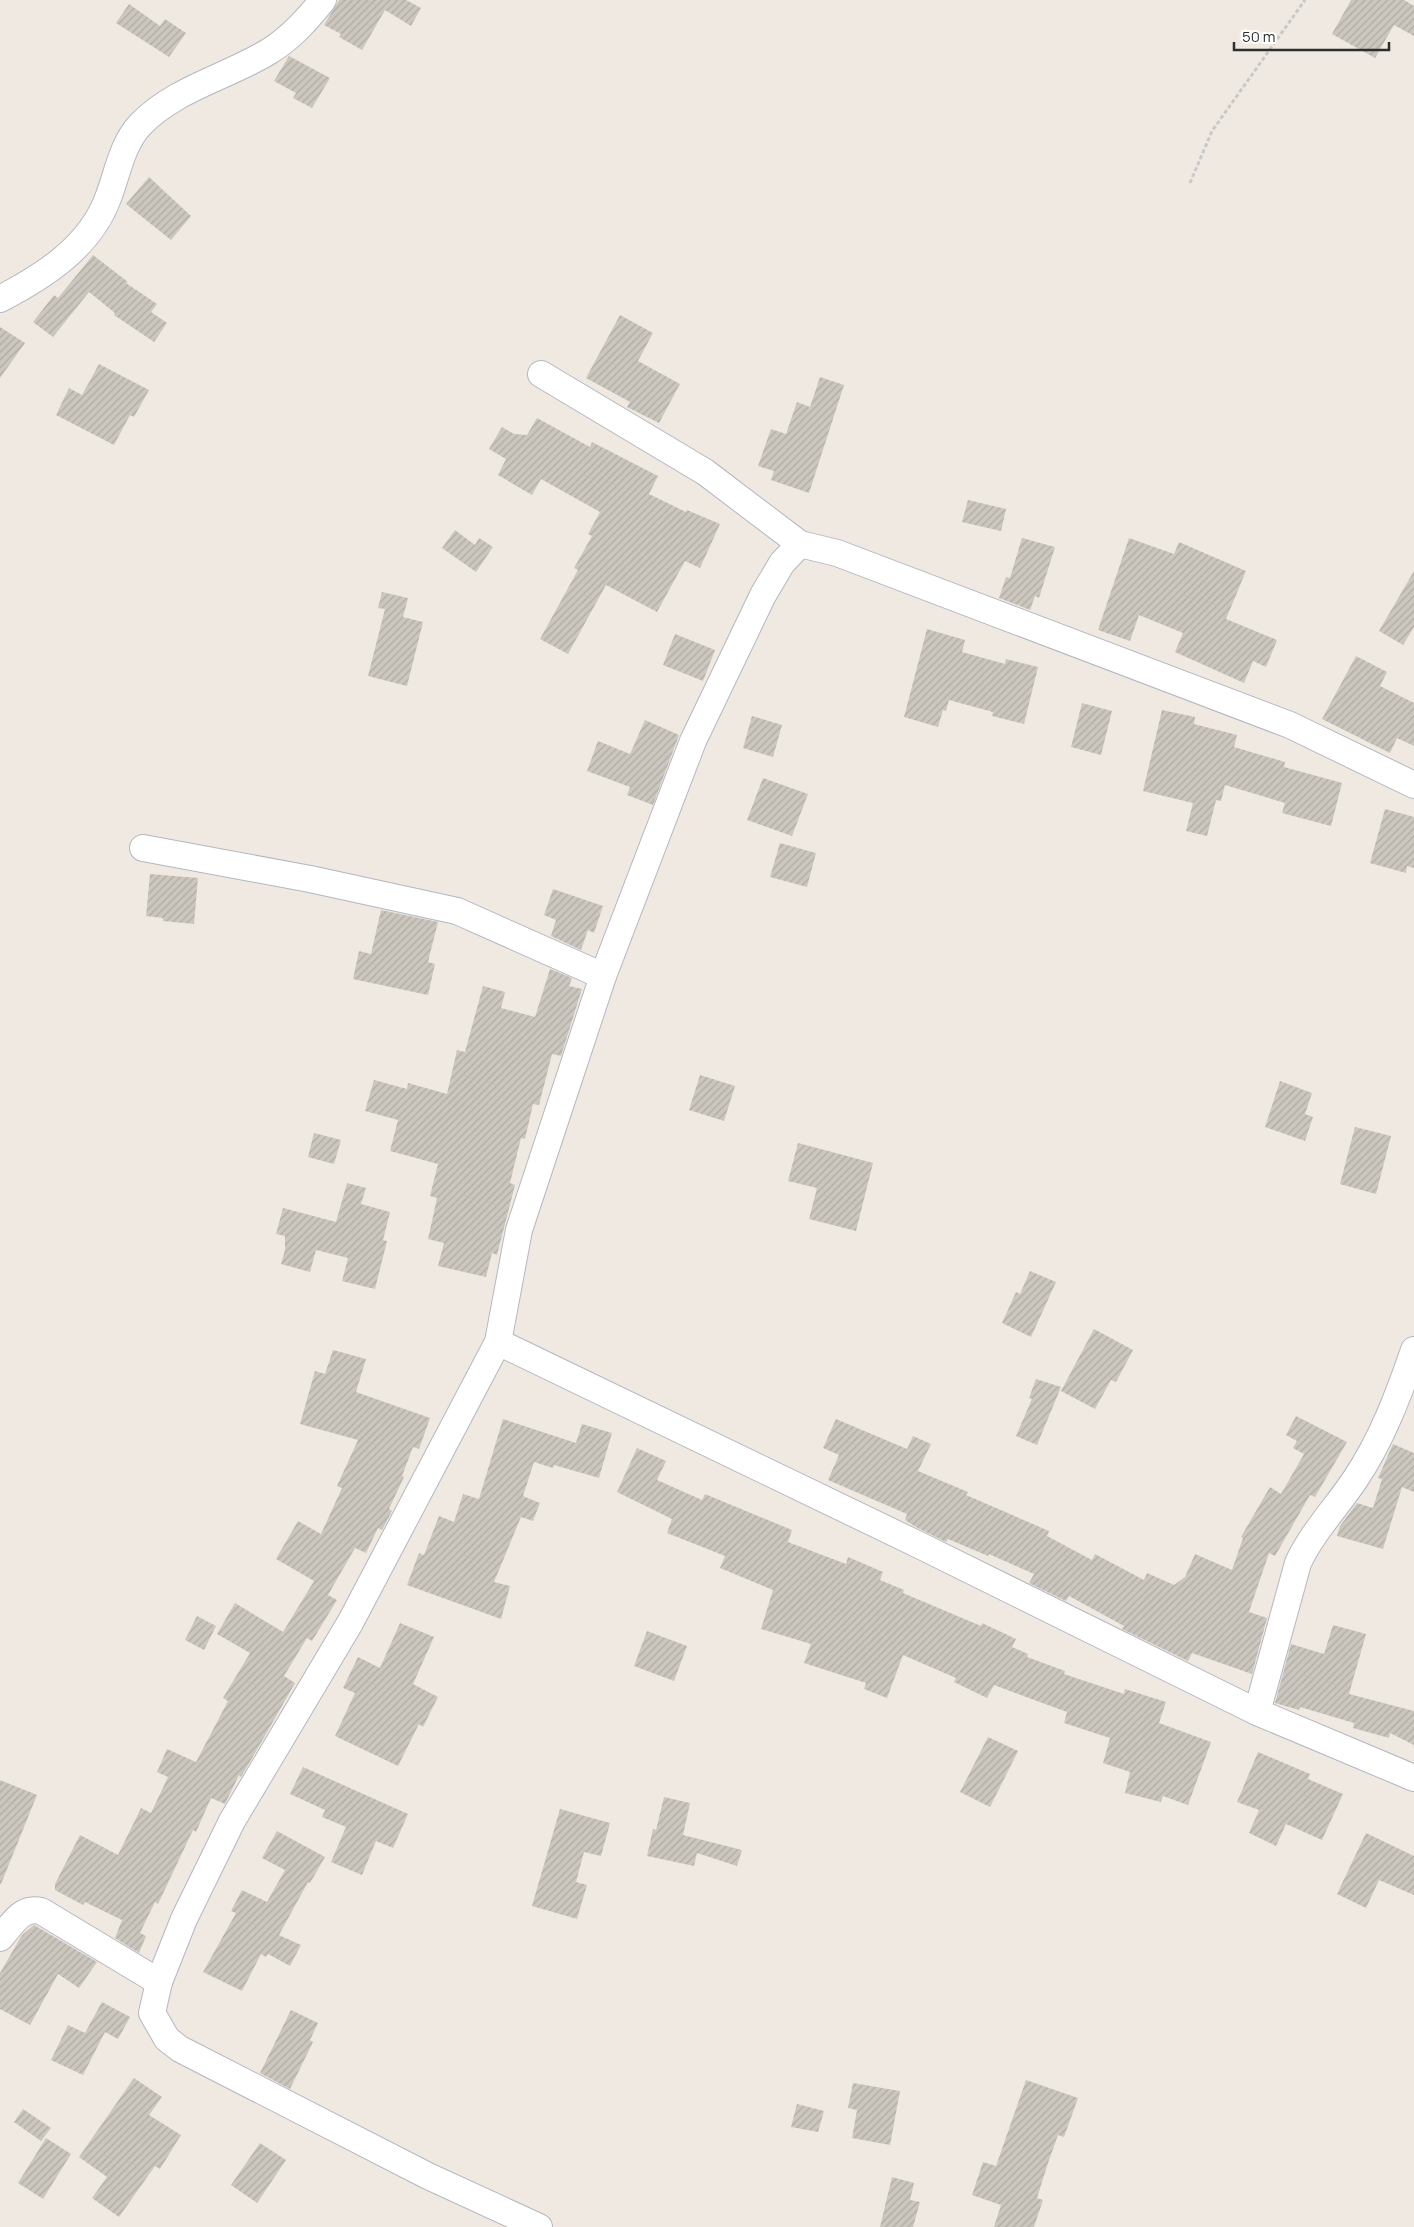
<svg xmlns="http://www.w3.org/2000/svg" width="1414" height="2227" viewBox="0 0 1414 2227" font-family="Manrope,sans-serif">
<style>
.building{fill:url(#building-hatch)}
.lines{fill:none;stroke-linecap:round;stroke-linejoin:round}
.minor-casing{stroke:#b4b7c1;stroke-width:28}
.path{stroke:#c9c9c9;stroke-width:3;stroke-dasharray:4 2.5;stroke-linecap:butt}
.minor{stroke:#fff;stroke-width:26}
</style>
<defs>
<pattern id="building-hatch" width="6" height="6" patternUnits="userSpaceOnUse" patternTransform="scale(1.25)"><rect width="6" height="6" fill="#cbc7bf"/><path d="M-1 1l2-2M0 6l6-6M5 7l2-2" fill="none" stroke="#afaba4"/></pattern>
</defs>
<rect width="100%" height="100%" fill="#efe9e1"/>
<g class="building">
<polygon points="339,0 406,0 421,8 411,26 385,10 362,50 339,37 341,34 324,25"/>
<polygon points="1351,0 1404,0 1414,6 1414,36 1394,25 1375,58 1332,34"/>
<polygon points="129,4 160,26 165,19 186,33 169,57 116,23"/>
<polygon points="289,56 330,78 312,108 293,98 296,93 274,81"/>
<polygon points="149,177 191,216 171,240 126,204"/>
<polygon points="93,255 128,282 126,283 157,304 151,312 167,323 154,342 114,315 115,313 89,292 53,337 33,322 54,295 58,298"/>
<polygon points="620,315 653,333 638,361 680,384 659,423 627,407 630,402 586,378"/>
<polygon points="0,327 25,343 0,378"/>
<polygon points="99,364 149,390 134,417 130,415 114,445 56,415 69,388 82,395"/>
<polygon points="820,377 844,385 809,493 771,480 774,471 758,466 771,429 786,434 797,402 810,407"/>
<polygon points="537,418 590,447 592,442 658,476 649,494 686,512 687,510 720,524 700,568 685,561 657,612 606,585 568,654 540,639 578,570 574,568 592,536 588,534 600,512 541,479 532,495 498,475 506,459 489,449 502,427 514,434 527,435"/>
<polygon points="968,500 1006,509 1001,531 962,522"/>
<polygon points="455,530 475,545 479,538 493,547 476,572 442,548"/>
<polygon points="1022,538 1055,547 1039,598 1035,596 1030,610 999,598 1006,577 1010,578"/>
<polygon points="1129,538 1174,554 1179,542 1246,571 1226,619 1277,640 1266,667 1253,661 1244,683 1175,652 1183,633 1139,615 1130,641 1098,630"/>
<polygon points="1414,571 1414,627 1403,645 1379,631"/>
<polygon points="382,592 408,598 403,617 423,622 407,686 368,676 385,609 378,608"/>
<polygon points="927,629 965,640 962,652 1005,664 1006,659 1038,667 1024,724 992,716 993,712 949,700 946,711 943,710 938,727 904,717"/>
<polygon points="675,634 715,650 703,681 663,665"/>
<polygon points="1356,656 1387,672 1380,686 1414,703 1414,746 1397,738 1390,753 1322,719"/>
<polygon points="1082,703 1112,711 1101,755 1071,747"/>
<polygon points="1162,710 1195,717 1194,724 1237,735 1234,747 1285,762 1284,767 1342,783 1331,826 1282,813 1285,803 1225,785 1221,801 1216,800 1207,836 1186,831 1193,803 1143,791"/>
<polygon points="752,716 782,725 773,757 743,748"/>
<polygon points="645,720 679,735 653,805 627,795 630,787 587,771 598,741 630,754"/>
<polygon points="763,778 808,794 792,836 747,820"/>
<polygon points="1385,809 1414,817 1414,868 1407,866 1406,873 1370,863"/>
<polygon points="780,843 816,853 807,887 770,877"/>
<polygon points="150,874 198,878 194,924 163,921 163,918 146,916"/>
<polygon points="553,889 603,906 594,933 588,930 581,950 551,936 556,920 544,915"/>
<polygon points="381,910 438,922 428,962 435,964 428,995 353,979 359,951 371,954"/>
<polygon points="550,969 572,978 569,986 582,989 561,1056 552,1054 539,1105 533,1104 525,1139 521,1138 510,1183 515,1185 497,1255 492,1253 486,1277 438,1266 444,1243 428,1239 437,1198 430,1196 438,1164 390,1151 398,1120 365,1111 374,1080 407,1089 408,1083 447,1094 457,1050 465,1052 483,986 505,992 501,1008 535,1017"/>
<polygon points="700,1075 735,1086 724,1121 689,1110"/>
<polygon points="1280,1081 1312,1093 1305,1114 1313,1117 1305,1141 1265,1127"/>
<polygon points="1355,1127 1391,1136 1376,1194 1340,1184"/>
<polygon points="314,1133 341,1140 334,1164 308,1157"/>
<polygon points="798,1143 873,1163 856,1231 809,1219 817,1188 788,1181"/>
<polygon points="347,1183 366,1188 361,1204 390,1212 383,1240 387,1241 375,1289 342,1281 348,1258 316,1250 310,1272 281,1264 285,1250 285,1236 276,1234 283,1208 336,1222"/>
<polygon points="1030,1271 1056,1282 1031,1337 1002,1323 1016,1292 1020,1294"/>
<polygon points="1094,1329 1133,1350 1116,1382 1111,1380 1095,1409 1061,1391"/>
<polygon points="333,1350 366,1359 356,1392 430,1418 419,1449 413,1447 402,1476 404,1477 389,1509 392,1511 382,1530 378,1528 366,1553 355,1548 328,1595 337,1600 312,1641 307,1638 284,1676 295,1683 255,1753 241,1777 239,1775 225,1804 211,1798 196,1832 193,1830 158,1904 155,1902 140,1933 146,1936 139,1953 115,1938 122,1920 85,1902 83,1905 55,1890 55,1884 80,1835 118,1855 141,1808 151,1813 168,1777 157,1772 167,1749 196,1762 228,1701 223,1698 250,1653 217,1634 235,1603 283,1632 314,1581 276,1559 298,1521 321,1534 342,1488 337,1486 358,1440 300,1424 315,1371 325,1374"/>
<polygon points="1036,1379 1061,1387 1037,1445 1016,1436 1032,1399 1029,1398"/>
<polygon points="1296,1416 1347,1442 1315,1497 1310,1495 1275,1556 1269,1553 1249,1612 1267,1618 1252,1674 1192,1653 1188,1661 1122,1629 1124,1626 1069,1596 1066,1601 1029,1583 1034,1574 989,1554 988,1556 948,1539 946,1542 916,1527 905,1520 907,1514 828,1480 839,1455 823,1448 836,1419 907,1449 913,1436 931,1444 918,1471 968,1492 966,1495 1049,1531 1047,1536 1092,1560 1095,1554 1144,1580 1147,1573 1174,1585 1185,1577 1195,1554 1232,1570 1243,1538 1241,1537 1270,1487 1281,1494 1304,1454 1293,1448 1297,1441 1286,1435"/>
<polygon points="503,1419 576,1443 582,1424 612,1433 599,1478 554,1465 553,1468 534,1462 523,1496 540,1503 533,1521 521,1517 494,1582 510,1586 501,1619 407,1585 419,1553 424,1555 439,1516 454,1522 463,1494 479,1499"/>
<polygon points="1393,1444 1414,1453 1414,1492 1402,1487 1383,1549 1337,1536 1340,1526 1357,1503 1373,1508 1382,1479 1378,1478"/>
<polygon points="637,1448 666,1461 657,1480 702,1500 705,1494 792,1530 788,1542 846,1564 848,1557 883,1572 880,1580 904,1590 903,1593 981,1626 982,1623 1016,1639 1012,1647 1028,1654 1027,1657 1065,1671 1064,1674 1124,1694 1125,1689 1166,1702 1159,1723 1211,1742 1188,1805 1163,1796 1161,1802 1125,1793 1130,1772 1103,1763 1110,1738 1064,1723 1067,1712 994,1685 987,1698 954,1682 956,1678 903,1655 887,1698 864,1689 866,1683 804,1663 811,1644 761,1629 773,1590 720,1568 725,1556 667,1533 672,1519 617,1492"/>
<polygon points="197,1616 216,1626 204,1650 185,1640"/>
<polygon points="400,1623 434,1637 413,1684 438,1697 423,1727 419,1724 398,1766 335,1736 355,1693 343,1688 358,1657 380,1668"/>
<polygon points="1333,1625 1366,1634 1349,1694 1414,1711 1414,1745 1390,1733 1389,1738 1353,1728 1354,1723 1300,1707 1299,1710 1275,1703 1291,1644 1324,1654"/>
<polygon points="647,1631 687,1646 674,1681 634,1666"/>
<polygon points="988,1737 1018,1751 990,1807 960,1792"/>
<polygon points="1258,1752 1310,1774 1308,1779 1343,1794 1322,1840 1286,1824 1276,1846 1249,1833 1259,1810 1237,1802"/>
<polygon points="303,1767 408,1814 393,1848 376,1841 362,1875 331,1862 346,1827 322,1817 325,1810 290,1794"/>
<polygon points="0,1780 37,1795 1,1884 0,1884"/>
<polygon points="664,1797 690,1803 683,1835 742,1850 737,1866 697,1853 694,1866 647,1856 653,1829 656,1830"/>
<polygon points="560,1809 610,1823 601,1856 584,1852 576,1882 587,1885 577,1919 532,1906"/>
<polygon points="277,1831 325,1857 310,1883 308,1882 279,1935 301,1945 290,1966 268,1954 266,1957 261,1954 242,1991 203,1972 236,1913 231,1911 242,1890 267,1902 285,1870 262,1858"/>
<polygon points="1366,1833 1414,1856 1414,1895 1379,1880 1366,1908 1337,1894"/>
<polygon points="34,1925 97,1962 79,1988 58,1974 30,2025 0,2009 0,1973 22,1935"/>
<polygon points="102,2002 130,2017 118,2039 105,2032 83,2075 51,2060 68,2025 85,2033"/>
<polygon points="291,2010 318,2023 310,2040 313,2042 290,2089 260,2073"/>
<polygon points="134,2078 162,2097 149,2115 181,2135 160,2169 155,2166 119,2217 92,2198 107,2177 79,2157"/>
<polygon points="1026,2080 1078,2098 1064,2137 1058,2135 1048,2163 1037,2198 1043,2200 1034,2227 994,2227 1001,2205 972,2195 983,2162 996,2166"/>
<polygon points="853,2083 900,2091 890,2145 852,2138 857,2110 848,2108"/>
<polygon points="797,2104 824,2111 818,2132 791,2127"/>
<polygon points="23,2109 51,2128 41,2141 14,2122"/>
<polygon points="46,2138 71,2154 43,2199 18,2183"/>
<polygon points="260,2143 286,2160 257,2203 231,2185"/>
<polygon points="892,2177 914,2183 910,2200 920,2202 913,2227 880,2227"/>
</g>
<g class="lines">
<g class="minor-casing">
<g id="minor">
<path d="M 0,299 C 44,276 90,247 108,198 C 117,175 122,144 140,125 C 174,89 227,77 268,52 C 290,39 307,20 323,0"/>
<polyline points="541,374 705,472 800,544"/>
<polyline points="143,848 310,879 457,911 603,976"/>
<polyline points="498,1342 917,1544 1257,1712 1414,1778"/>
<path d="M 1257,1712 L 1298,1563 C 1313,1531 1337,1507 1356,1478 C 1382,1439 1399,1394 1414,1350"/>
<path d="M 0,1938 C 13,1924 21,1906 41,1911 L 159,1982"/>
<polyline points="539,2227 428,2176 180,2049 167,2039 152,2013 159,1982 184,1919 232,1821 350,1623 498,1342 519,1230 603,976 693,741 763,595 782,563 800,544 837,553 1290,725 1414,785"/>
</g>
</g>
<polyline class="path" points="1190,183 1212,131 1305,0"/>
<use href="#minor" class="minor"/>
</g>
<path d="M1234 42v8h155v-8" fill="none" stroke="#2e2e2e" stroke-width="2.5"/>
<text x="1242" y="42" font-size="15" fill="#2e2e2e" stroke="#ffffff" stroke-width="4" paint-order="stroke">50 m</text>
</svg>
